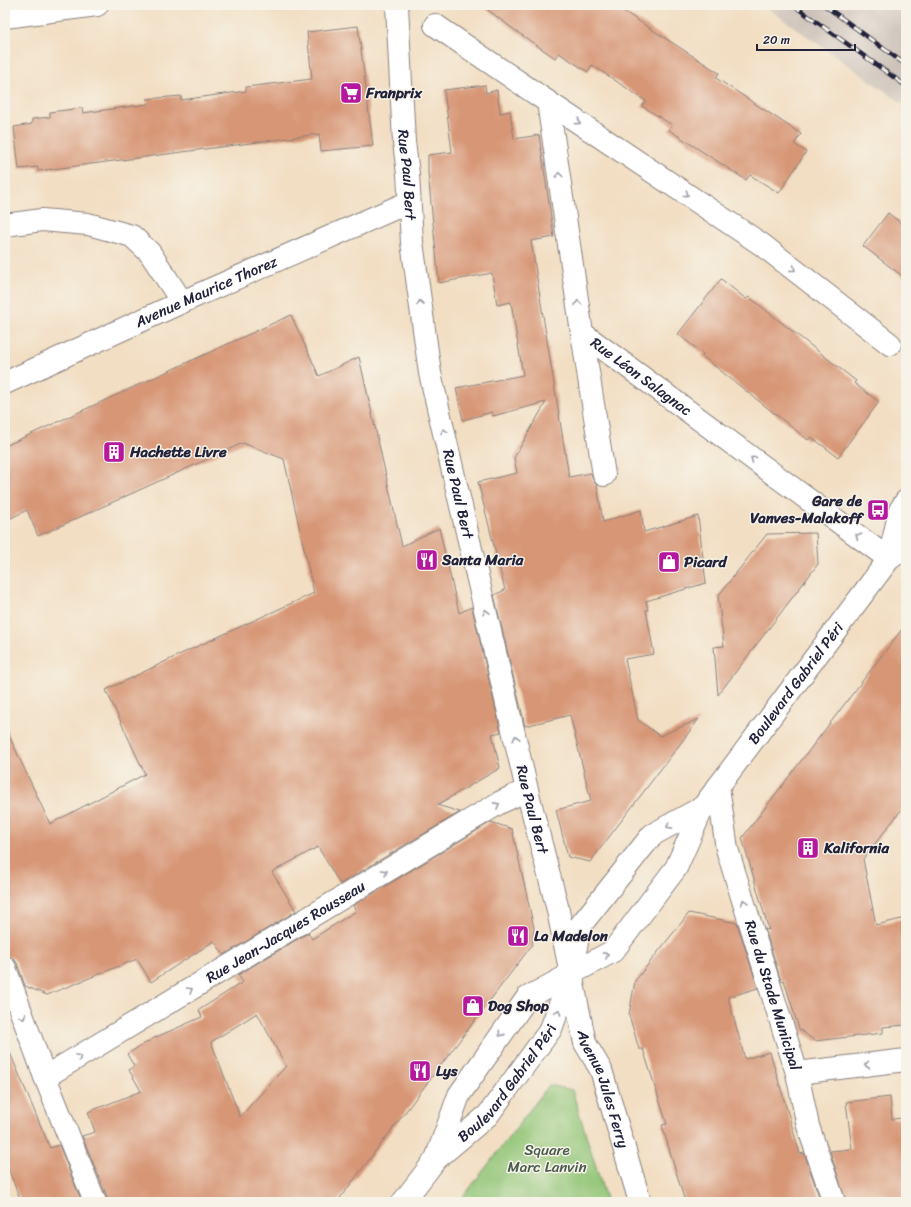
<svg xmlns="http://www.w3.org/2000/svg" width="911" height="1207" viewBox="0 0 911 1207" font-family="Sriracha,sans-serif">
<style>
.industrial{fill:#cdc2b9}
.green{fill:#90c475;stroke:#597358}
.building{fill:#d79676;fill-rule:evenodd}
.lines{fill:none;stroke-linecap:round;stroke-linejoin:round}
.street-casing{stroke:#8a807e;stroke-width:24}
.secondary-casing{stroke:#8a807e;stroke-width:24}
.street{stroke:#fff;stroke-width:22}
.secondary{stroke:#fff;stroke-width:22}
.rail-casing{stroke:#22223b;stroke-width:4.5}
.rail{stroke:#f7f3e8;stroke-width:3;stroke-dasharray:9;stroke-linecap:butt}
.oneway{stroke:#9c9ca7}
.labels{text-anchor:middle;stroke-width:3;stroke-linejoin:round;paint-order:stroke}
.poi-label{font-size:15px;font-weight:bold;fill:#22223b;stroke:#f7f3e8;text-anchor:start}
.street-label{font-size:15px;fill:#22223b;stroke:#f7f3e8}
.park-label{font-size:15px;fill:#485b4f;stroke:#f7f3e8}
</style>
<rect width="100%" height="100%" fill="#f7f3e8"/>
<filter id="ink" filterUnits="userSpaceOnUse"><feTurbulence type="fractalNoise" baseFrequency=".025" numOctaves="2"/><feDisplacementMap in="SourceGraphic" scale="8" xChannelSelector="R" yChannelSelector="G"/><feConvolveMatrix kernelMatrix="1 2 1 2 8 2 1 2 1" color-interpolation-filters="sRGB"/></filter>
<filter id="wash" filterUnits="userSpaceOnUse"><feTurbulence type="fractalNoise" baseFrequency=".012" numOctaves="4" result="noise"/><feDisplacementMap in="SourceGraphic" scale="16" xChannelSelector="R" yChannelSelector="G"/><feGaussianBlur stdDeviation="0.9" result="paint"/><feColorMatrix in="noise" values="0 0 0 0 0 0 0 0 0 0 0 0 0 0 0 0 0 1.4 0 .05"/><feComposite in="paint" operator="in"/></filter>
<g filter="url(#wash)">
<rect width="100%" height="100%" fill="#f2dec2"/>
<polygon class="industrial" points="763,5 906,5 906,106"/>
<polygon class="green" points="549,1085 572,1090 607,1202 470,1202 463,1197"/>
<g id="blocks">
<g class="building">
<polygon points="481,5 614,5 719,73 716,78 801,134 794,144 806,152 779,193 750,175 746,180 669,130 672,125 642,106 646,101 592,65 588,72 559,53 555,58 516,31"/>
<polygon points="358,26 373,146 321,151 319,134 38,171 38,167 19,169 14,127 32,124 32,119 50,117 50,112 82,108 83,113 148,104 147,99 181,96 181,100 246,91 246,87 312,79 307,32"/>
<polygon points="485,85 486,93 497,90 500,113 510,111 514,139 539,135 554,237 531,241 569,477 591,473 594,482 597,485 603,522 641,510 644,532 698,516 706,583 646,601 648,610 646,610 654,654 625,659 638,720 660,736 699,719 590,862 568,857 556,810 591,801 570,715 525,726 494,595 505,590 478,482 517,473 514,458 546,402 493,416 492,412 463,420 456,388 523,375 511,302 497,305 492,273 439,283 428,173 428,155 452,152 444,90"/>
<polygon points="888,213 906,227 906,279 863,246"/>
<polygon points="721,279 746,299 749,297 856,381 854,383 879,402 838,457 811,437 808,440 702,356 703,354 678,334"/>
<polygon points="291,315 319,376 359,357 402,546 439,528 459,613 472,607 501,732 492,734 500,768 437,805 460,812 340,884 318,847 272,872 296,911 224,955 214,941 151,982 137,959 47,995 25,986 17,963 13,958 5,956 5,727 50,824 145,774 106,690 185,652 314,593 284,459 243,443 38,536 27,510 5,521 5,446"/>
<polygon points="816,533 818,564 718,695 714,647 724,646 718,596 767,534"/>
<polygon points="906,624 906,804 863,859 876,925 906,918 906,1025 883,1027 883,1033 815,1041 799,1029 784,980 781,981 765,929 769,930 742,838"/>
<path d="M 491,822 L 512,829 L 534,928 L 532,945 L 337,1202 L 107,1202 L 107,1197 L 82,1136 L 95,1132 L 88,1112 L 141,1091 L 129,1070 L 134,1066 L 127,1054 L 154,1038 L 202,1017 L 199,1010 L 243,982 L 238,975 L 308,933 L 312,939 L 356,911 L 353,906 ZM 257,1013 L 286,1066 L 240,1117 L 211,1042 Z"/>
<polygon points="689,913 737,923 758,988 728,997 745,1059 770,1052 800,1154 804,1153 821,1202 685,1202 662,1125 667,1124 643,1049 639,1049 629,1015 635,981"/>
<polygon points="5,1041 50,1148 59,1145 82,1202 21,1202 5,1160"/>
<polygon points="890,1097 892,1119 903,1118 906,1146 906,1202 846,1202 830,1151 852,1149 846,1102"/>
</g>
</g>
</g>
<g filter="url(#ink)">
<use href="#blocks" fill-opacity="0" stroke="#8a807e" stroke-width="1"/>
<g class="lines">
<g class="street-casing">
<g id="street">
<polyline points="5,17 97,5"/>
<polyline points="435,25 548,102 761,244 890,344"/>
<path id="s1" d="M 548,102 L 582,333 L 889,559"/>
<polyline points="5,225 42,220 88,224 132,236 150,253 182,302"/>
<polyline points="582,333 604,475"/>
<path id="s2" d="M 5,383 L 182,302 L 409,202"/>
<path id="s3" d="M 718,787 L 727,849 L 797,1073 L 808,1126 L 834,1202"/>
<polyline points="5,968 45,1077 95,1202"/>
<path id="s4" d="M 571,974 L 585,1043 L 601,1070 L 640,1202"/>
<polyline points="797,1073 906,1060"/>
<path id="s5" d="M 45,1077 L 499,803 L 527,790"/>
</g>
</g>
<g class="secondary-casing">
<g id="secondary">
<path id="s6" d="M 397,5 L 404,142 L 408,174 L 412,242 L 430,373 L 527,790 L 557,906 L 571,974"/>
<polyline points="889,559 900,510 906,501"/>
<path id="s7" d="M 436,1159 L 459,1095 L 527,998 L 613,951 L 676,868 L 703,807 L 889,559 L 906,547"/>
<path id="s8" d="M 403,1202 L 436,1159 L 488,1115 L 551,1029 L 571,974 L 580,926 L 652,835 L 703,807"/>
</g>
</g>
<use href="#street" class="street"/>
<use href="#secondary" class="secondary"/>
<g class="rail-casing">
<g id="rail">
<polyline points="793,5 906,86"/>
<polyline points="824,5 906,65"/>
</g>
</g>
<use href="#rail" class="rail"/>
</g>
<defs><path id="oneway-chevron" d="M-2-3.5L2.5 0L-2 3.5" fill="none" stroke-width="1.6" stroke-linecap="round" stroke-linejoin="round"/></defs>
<g class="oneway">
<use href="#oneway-chevron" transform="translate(578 122) rotate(34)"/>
<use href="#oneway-chevron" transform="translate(559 175) rotate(-98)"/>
<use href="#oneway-chevron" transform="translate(686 194) rotate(34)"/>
<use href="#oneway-chevron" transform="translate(793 269) rotate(38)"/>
<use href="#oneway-chevron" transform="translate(420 303) rotate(-98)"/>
<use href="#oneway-chevron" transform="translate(578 303) rotate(-98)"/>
<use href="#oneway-chevron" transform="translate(444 431) rotate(-103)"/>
<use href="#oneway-chevron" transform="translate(753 459) rotate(-144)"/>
<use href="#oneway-chevron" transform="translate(858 536) rotate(-143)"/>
<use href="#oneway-chevron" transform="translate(486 612) rotate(-103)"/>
<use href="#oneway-chevron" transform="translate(516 738) rotate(-103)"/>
<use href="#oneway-chevron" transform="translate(497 805) rotate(-29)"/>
<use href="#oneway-chevron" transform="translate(669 826) rotate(151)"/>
<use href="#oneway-chevron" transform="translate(385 872) rotate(-31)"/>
<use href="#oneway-chevron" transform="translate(744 902) rotate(-107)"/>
<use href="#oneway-chevron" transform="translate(606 955) rotate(-29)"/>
<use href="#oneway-chevron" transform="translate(190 990) rotate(-31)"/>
<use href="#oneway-chevron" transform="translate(558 1012) rotate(-70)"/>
<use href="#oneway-chevron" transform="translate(23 1017) rotate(70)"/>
<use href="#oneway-chevron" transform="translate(501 1034) rotate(125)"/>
<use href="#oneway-chevron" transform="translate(79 1057) rotate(-31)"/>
<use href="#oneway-chevron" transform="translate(867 1065) rotate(173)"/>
</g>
</g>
<defs>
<g id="supermarket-square" transform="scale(1.15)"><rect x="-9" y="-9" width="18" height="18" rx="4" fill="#b5179e" stroke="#f7f3e8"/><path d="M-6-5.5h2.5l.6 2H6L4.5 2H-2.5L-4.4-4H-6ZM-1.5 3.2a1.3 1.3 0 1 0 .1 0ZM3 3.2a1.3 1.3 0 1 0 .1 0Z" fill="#fff"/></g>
<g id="building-square" transform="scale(1.15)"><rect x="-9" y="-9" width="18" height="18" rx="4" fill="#b5179e" stroke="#f7f3e8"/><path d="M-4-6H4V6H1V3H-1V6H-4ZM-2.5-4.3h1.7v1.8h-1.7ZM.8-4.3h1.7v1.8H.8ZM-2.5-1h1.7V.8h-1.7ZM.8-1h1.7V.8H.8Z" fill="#fff"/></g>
<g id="bus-square" transform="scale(1.15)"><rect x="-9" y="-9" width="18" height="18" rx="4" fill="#b5179e" stroke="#f7f3e8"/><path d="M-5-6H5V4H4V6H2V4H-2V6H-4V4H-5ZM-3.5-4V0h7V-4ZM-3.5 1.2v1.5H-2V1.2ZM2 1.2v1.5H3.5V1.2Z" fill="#fff"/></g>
<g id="restaurant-square" transform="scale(1.15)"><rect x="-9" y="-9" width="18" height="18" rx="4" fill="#b5179e" stroke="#f7f3e8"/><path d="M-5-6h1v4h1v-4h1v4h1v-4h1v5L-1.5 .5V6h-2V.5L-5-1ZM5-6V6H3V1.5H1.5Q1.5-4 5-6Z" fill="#fff"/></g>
<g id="shop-square" transform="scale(1.15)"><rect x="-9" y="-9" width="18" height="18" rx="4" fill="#b5179e" stroke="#f7f3e8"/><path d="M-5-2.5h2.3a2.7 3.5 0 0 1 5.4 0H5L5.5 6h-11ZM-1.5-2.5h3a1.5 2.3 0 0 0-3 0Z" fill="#fff"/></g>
</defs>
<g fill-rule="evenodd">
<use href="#supermarket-square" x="351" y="93"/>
<use href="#building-square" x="114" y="452"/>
<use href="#bus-square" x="878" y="510"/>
<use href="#restaurant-square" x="427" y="560"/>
<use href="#shop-square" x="669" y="562"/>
<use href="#building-square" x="808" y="848"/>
<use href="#restaurant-square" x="518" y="936"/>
<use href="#shop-square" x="473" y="1006"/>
<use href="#restaurant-square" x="420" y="1071"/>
</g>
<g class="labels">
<g class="poi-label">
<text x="366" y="98">Franprix</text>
<text x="130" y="457">Hachette Livre</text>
<text x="862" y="506" text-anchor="end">Gare de<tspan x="862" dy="17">Vanves-Malakoff</tspan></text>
<text x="442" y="565">Santa Maria</text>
<text x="684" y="567">Picard</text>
<text x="824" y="853">Kalifornia</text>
<text x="534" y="941">La Madelon</text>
<text x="488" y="1011">Dog Shop</text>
<text x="436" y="1076">Lys</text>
</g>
<g class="street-label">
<text dy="5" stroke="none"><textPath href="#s6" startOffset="170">Rue Paul Bert</textPath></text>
<text dy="5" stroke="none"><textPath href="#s2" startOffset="221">Avenue Maurice Thorez</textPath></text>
<text dy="5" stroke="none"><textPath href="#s1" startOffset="307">Rue Léon Salagnac</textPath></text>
<text dy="5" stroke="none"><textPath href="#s6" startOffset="494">Rue Paul Bert</textPath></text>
<text dy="5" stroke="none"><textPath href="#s7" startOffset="610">Boulevard Gabriel Péri</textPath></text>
<text dy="5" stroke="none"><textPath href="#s6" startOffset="818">Rue Paul Bert</textPath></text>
<text dy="5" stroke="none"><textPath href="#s5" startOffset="281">Rue Jean-Jacques Rousseau</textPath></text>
<text dy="5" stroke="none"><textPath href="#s3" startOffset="216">Rue du Stade Municipal</textPath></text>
<text dy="5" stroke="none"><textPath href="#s8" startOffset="159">Boulevard Gabriel Péri</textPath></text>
<text dy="5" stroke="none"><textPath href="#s4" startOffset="120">Avenue Jules Ferry</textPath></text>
</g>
<g class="park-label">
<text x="547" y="1155">Square<tspan x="547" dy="17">Marc Lanvin</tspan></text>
</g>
</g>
<rect width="911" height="1207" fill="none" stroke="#f7f3e8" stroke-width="20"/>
<path d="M757 44v6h98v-6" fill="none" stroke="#22223b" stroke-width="2"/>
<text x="763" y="44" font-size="12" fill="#22223b" stroke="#f7f3e8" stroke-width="3" paint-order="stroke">20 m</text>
</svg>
